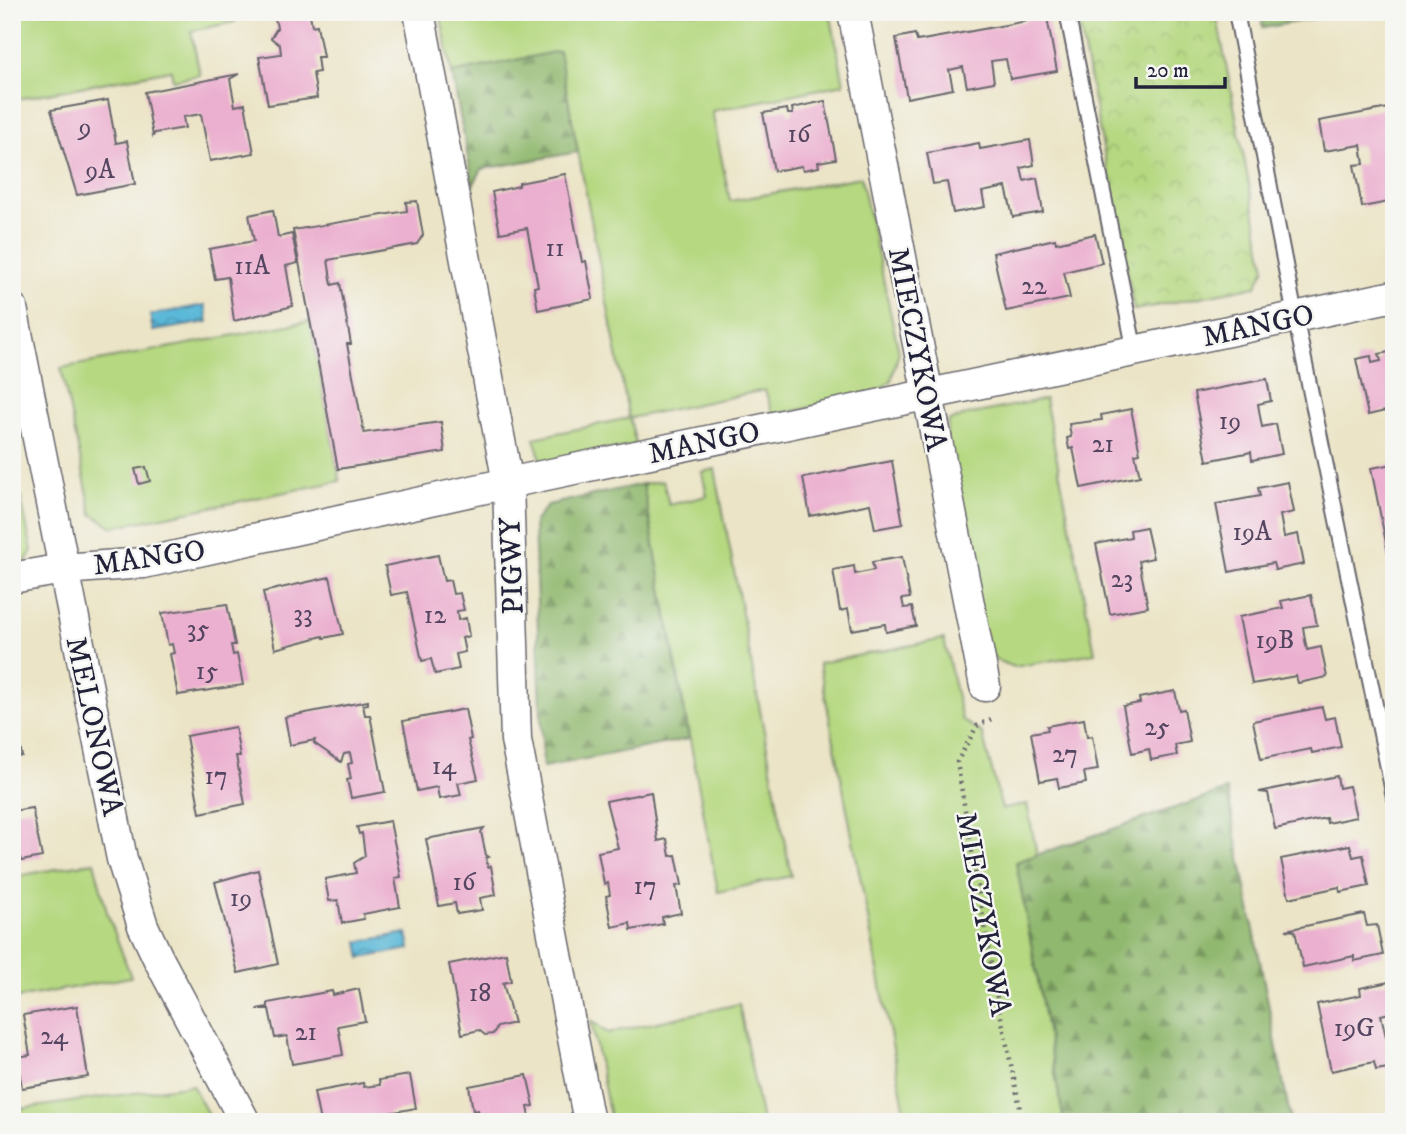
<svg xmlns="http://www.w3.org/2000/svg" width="1406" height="1134" viewBox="0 0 1406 1134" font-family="'IM FELL DW Pica',serif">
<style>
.grass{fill:#b5d880;stroke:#6c7d5e;stroke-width:2}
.forest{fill:url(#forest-firs);stroke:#596d54;stroke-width:2}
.park{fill:url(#park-crowns);stroke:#6c7d5e;stroke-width:2}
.water{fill:url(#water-waves);stroke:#3e6d8a;stroke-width:2}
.building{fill:#ebafcf}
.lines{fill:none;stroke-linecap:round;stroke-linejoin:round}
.lane-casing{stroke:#68666c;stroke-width:18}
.street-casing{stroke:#68666c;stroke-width:33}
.path{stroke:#68666c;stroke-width:4.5;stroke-dasharray:2 5;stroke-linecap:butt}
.lane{stroke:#fff;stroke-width:14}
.street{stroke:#fff;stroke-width:30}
.labels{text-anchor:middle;stroke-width:5;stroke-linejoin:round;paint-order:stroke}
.number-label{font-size:26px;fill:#544560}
.street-label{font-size:30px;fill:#22223b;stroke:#f6f6f2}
</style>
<defs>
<pattern id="forest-firs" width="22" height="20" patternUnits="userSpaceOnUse" patternTransform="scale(1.75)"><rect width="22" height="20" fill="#90b86e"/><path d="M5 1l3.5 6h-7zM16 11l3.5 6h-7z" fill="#75955c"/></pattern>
<pattern id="park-crowns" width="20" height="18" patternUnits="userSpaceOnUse" patternTransform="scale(1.75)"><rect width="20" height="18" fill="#b5d880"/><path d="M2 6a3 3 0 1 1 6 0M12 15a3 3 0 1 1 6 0" fill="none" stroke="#9bb970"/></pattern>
<pattern id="water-waves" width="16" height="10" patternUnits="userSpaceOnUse" patternTransform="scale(1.75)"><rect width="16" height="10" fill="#5ab8d8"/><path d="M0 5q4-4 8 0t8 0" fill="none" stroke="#4a95b0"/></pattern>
</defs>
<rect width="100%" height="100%" fill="#f6f6f2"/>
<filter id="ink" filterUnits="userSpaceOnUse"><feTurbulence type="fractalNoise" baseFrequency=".0143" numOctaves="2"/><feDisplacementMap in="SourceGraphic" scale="14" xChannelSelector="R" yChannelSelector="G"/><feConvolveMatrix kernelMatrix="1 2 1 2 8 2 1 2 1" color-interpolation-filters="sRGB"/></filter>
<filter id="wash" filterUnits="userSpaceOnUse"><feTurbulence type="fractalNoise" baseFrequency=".00686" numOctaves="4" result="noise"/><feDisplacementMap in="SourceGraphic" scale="28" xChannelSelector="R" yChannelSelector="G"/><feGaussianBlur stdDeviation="1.57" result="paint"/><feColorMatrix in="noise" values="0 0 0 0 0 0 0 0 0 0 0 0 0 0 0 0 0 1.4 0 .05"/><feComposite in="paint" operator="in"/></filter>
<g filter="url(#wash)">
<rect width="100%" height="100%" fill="#ebe4c6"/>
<g class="grass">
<polygon points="12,12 233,12 235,22 191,31 200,75 173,80 171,70 12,100"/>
<polygon points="467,12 830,12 844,84 712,111 730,201 861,177 899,352 891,381 872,395 773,415 765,390 630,418 636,445 542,463 534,438 629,418 559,52 452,73 441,18"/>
<polygon points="310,321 340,481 113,527 92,514 61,368"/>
<polygon points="1045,399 1095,653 1014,667 998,661 987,651 943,449 949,421 963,416"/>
<polygon points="12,458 32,550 24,565 12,567"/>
<polygon points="715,469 791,876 718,892 643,484 663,481 669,505 707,496 702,472"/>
<polygon points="944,639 962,720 982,733 1002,809 1027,804 1037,855 1016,862 1064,1122 907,1122 819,663"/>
<polygon points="94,862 107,912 131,977 12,999 12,877"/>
<polygon points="739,1004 762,1122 611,1122 591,1021 608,1033"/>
<polygon points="192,1085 212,1122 12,1122 12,1110"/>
</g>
<g class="forest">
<polygon points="1260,12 1348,12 1263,28"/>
<polygon points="559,51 578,152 482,169 473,185 452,73"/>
<polygon points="643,484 689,739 543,767 534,522 548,505"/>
<polygon points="1227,790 1291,1122 1064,1122 1016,862"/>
</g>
<polygon class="park" points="1077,12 1216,12 1265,268 1256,286 1134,310"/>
<g class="water">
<polygon points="205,305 208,322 153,331 150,315"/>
<polygon points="407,933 410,949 361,958 358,942"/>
</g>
<g id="blocks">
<g class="building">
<polygon points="290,12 291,17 310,14 312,26 317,25 323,57 317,57 319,72 313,73 317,98 268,105 259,57 281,54 280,45 271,38 277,28 274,13"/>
<polygon points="1046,12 1057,71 1010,79 1006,59 991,61 994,82 967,87 963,67 949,70 953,89 907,98 896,38 915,34 917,41 1027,21 1025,13"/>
<polygon points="239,74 230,79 235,106 245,104 254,153 210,161 201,114 183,117 185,128 155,133 153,136 145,92"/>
<polygon points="108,100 116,143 127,141 135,184 77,195 51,110"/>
<polygon points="825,101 836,159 818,162 819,167 803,170 802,166 774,171 763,113 787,109 788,114 793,114 792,108"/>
<polygon points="1394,107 1394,201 1362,207 1354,165 1364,164 1361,145 1324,151 1319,121"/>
<polygon points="1030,140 1034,165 1021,168 1024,181 1037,178 1043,212 1013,217 1006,187 982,192 985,207 953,213 947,182 933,184 927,153 979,143 980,149"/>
<polygon points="565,174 582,262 586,261 593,299 538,310 534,287 538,286 527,228 500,233 492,192 519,186 519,183"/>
<polygon points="417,201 423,235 417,244 328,260 332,285 340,283 351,344 347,344 364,433 441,422 445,452 338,469 293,230 407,211 406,202"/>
<polygon points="273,210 278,237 292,234 298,263 286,266 293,306 234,321 228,277 215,279 209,249 254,241 249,215"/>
<polygon points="1095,234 1102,263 1064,272 1070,298 1006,311 993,253 1055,239 1056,243"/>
<polygon points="1394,351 1394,409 1368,415 1356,359 1371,356 1372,363 1381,361 1379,354"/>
<polygon points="1267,379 1271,401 1258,404 1260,416 1262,427 1276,424 1282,454 1252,460 1251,452 1207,461 1194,393"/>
<polygon points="1131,409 1140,453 1135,454 1140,476 1081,488 1073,448 1069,449 1067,438 1071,437 1069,424 1102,420 1101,415"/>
<polygon points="892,461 903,524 875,529 870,504 810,516 803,478"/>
<polygon points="1394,464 1394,557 1389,558 1371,468"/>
<polygon points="146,467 150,481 139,484 135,469"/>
<polygon points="1288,482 1294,512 1280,515 1284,537 1298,534 1304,564 1275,570 1273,563 1229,572 1216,504 1260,496 1258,488"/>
<polygon points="1146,527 1153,558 1139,561 1148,607 1110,614 1096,544 1131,537 1130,530"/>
<polygon points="438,555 444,581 450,580 453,594 460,593 464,610 457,611 458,620 466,618 469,636 462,638 465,652 456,654 459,669 435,674 431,659 422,661 407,592 391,595 385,566"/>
<polygon points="902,557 910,598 902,599 904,608 912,607 916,626 886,632 885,624 852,630 848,609 840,611 833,570 854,566 855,574 874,570 872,562"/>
<polygon points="330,577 343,634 324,638 323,636 275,649 263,592"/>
<polygon points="1311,595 1317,625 1303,627 1305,640 1307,650 1321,647 1327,677 1298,683 1296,676 1252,684 1239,617 1283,608 1281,601"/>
<polygon points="227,604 235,645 231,645 233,655 237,654 243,685 178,695 170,654 174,653 172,644 168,645 162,613"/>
<polygon points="1175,691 1179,710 1184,709 1190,742 1175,745 1177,755 1151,760 1149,749 1132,753 1123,706 1140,703 1139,698"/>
<polygon points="368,701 368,704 363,705 365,715 370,715 385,792 351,798 347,780 351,779 348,764 352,763 350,753 344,754 341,762 314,743 315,740 290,745 285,717"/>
<polygon points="1322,707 1325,719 1335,717 1341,747 1312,753 1311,749 1261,759 1253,721"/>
<polygon points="465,709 471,739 468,740 478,779 458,783 461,795 439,799 437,787 417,791 403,721"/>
<polygon points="1084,719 1087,737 1092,736 1098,770 1084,772 1086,783 1059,788 1057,778 1040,781 1031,733 1048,730 1047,726"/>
<polygon points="235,727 240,756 236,756 245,804 200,813 186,736"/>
<polygon points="18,738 22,756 12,758 12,740"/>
<polygon points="1337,776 1339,788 1349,786 1356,817 1327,823 1326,818 1275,829 1268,793 1259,792"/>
<polygon points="651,792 658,841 667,839 670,856 676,855 682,885 676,886 681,913 662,917 663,924 631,930 630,923 612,927 606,896 610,895 608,883 604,884 598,852 618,848 606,801"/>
<polygon points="32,808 42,857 21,861 20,857 12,858 12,811"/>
<polygon points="390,821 401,877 395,878 400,907 363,914 364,919 342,923 338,900 329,901 325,879 356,873 354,863 365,856 362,833 359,834 357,827"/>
<polygon points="484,828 481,832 486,855 489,857 486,858 488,867 491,866 496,895 480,898 482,910 457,914 455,903 439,906 426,839"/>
<polygon points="1350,845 1353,857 1363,855 1369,886 1340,892 1339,887 1289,898 1281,859"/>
<polygon points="258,870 278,964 238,973 215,882"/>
<polygon points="1364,914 1367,926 1377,925 1383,955 1354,961 1354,956 1303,967 1295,931 1286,930"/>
<polygon points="506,953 511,981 503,983 514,1023 497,1027 493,1034 485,1035 479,1030 462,1034 449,964"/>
<polygon points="1389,982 1394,1012 1381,1015 1386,1037 1394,1036 1394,1067 1376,1070 1374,1062 1331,1071 1317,1004 1361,995 1360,988"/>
<polygon points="359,989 365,1021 338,1026 343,1055 292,1064 287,1036 275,1038 269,1009 257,1009 268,1007 268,1003 332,991 333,995"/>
<polygon points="77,1006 88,1077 22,1088 17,1057 30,1055 23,1015"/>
<polygon points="410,1075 416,1108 389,1113 390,1122 320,1122 314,1092 363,1083 364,1087 380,1085 379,1080"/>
<polygon points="527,1075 534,1106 528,1107 531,1122 481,1122 478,1110 473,1111 469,1086"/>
</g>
</g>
</g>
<g filter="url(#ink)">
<use href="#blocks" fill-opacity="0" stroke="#68666c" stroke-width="2"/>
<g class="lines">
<g class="lane-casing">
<g id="lane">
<polyline points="1067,12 1135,352"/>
<polyline points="1236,12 1295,316 1394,797"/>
</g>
</g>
<g class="street-casing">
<g id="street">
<polyline points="419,12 508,483 516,740 589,1122"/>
<polyline points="853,12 985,686"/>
<polyline points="12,308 122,859 143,926 158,958 245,1122"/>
<polyline points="12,578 63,569 144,563 508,483 1394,296"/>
</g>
</g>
<polyline class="path" points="991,719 977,726 957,762 994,983 1023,1122"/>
<use href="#lane" class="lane"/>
<use href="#street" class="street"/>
</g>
</g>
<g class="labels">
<g class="number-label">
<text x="85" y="135">9</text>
<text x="799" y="142">16</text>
<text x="100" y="178">9A</text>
<text x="555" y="256">11</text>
<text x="252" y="274">11A</text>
<text x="1034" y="294">22</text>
<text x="1230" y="429">19</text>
<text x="1103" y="452">21</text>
<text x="1252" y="540">19A</text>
<text x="1122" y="587">23</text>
<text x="303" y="622">33</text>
<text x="435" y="623">12</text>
<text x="198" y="637">35</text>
<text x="1275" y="648">19B</text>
<text x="207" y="679">15</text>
<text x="1157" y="735">25</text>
<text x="1065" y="762">27</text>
<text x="444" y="774">14</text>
<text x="216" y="784">17</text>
<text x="464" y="890">16</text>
<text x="645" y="894">17</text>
<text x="241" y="906">19</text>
<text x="480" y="1001">18</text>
<text x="1354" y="1036">19G</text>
<text x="306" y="1040">21</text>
<text x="54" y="1044">24</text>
</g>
<g class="street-label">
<text transform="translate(1258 325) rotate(-12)" y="10">MANGO</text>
<text transform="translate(918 349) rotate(79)" y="10">MIECZYKOWA</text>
<text transform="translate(704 442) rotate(-12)" y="10">MANGO</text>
<text transform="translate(149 557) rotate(-8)" y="10">MANGO</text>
<text transform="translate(511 566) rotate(-92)" y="10">PIGWY</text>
<text transform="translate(95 726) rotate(78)" y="10">MELONOWA</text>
<text transform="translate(984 914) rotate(80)" y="10">MIECZYKOWA</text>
</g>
</g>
<rect width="1406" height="1134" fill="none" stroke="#f6f6f2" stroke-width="42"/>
<path d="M1136 77v10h89v-10" fill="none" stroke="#22223b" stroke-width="3.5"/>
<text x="1147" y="77" font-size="21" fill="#22223b" stroke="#f6f6f2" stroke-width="5" paint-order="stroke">20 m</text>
</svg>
